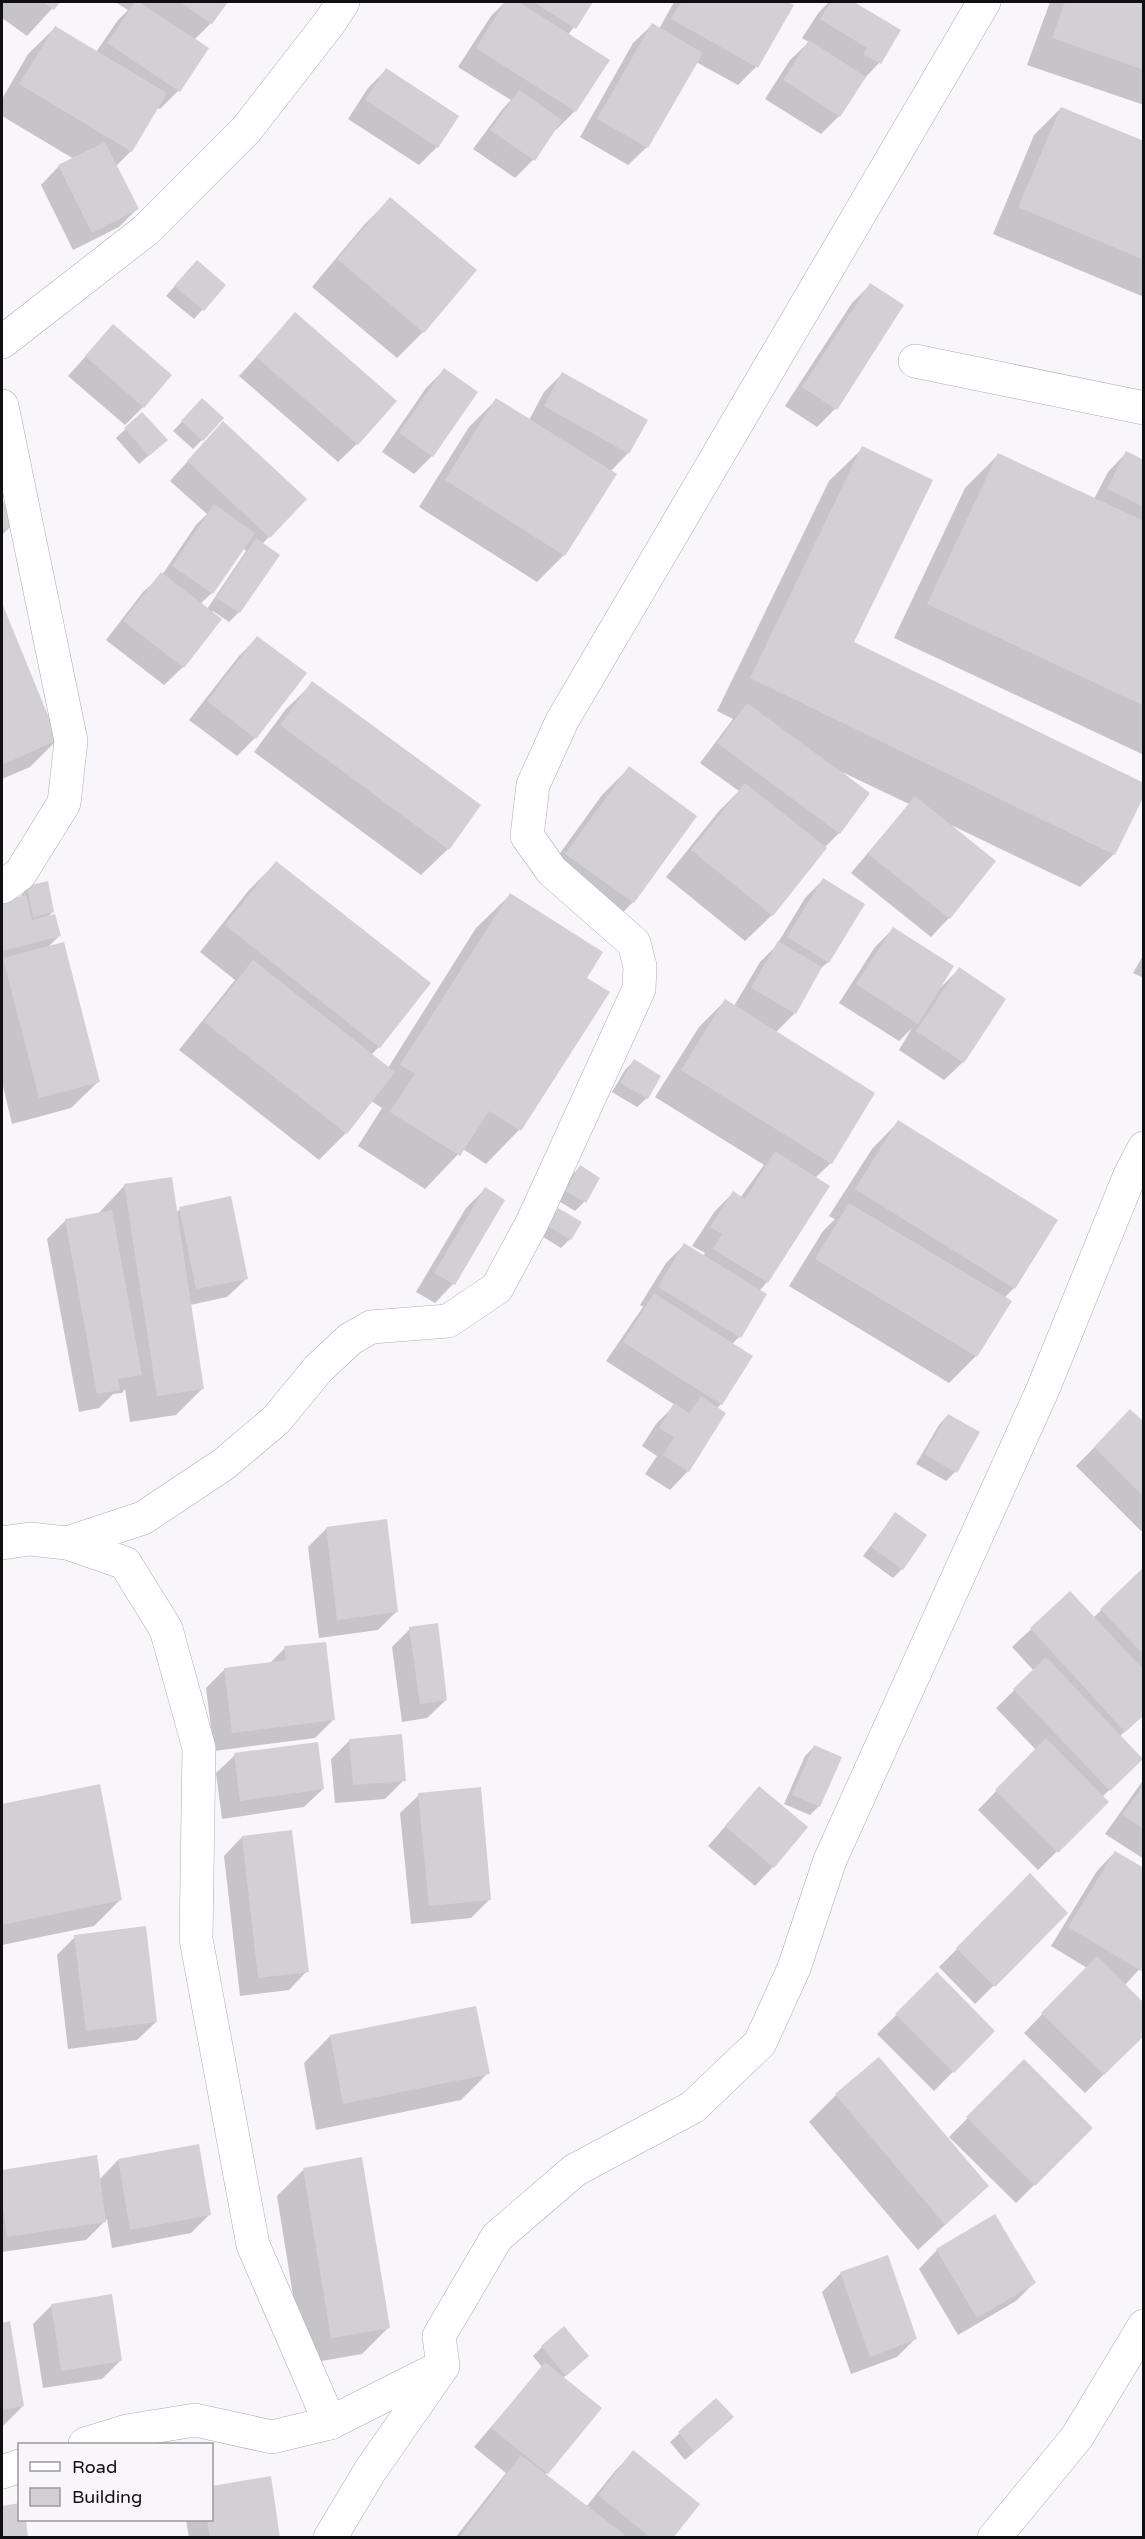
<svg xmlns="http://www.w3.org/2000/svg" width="1145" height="2539" viewBox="0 0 1145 2539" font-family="'Varela Round',sans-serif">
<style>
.shadow{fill:#0003;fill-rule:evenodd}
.building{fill:#d3d0d5}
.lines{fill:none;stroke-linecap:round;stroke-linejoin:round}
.minor-casing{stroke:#afacb1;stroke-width:34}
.minor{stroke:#fff;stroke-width:33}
</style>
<rect width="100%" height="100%" fill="#f8f5fb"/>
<g class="shadow">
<polygon points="2,2 58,2 27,36 2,18"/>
<polygon points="115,2 226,2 211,23 194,40 178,91 160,109 157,107 131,151 116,166 137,209 119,227 73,250 41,185 59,166 74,159 2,116 2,99 28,54 55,28 96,52 118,20 128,10"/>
<polygon points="505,2 516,2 520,4 522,2 592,2 568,35 575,111 556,130 555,129 533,160 515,178 473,149 501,111 511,100 458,67 491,16"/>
<polygon points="674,2 785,2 792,5 756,67 738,85 696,62 647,147 628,165 580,137 633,43 652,25 659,29"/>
<polygon points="829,2 851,2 899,30 879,63 861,82 839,116 821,134 765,99 790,60 809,42 802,38 819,12"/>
<polygon points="1050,2 1144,2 1144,105 1027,65"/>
<polygon points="386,70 437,147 419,165 348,119 368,88"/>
<polygon points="1061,108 1144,143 1144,297 993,234 1034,135"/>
<polygon points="390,199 423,332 397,358 312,287 364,225"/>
<polygon points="188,271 224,285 194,319 166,296"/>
<polygon points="870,285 835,409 817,427 785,406 852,303"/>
<polygon points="295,314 357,444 338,462 239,376"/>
<polygon points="113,326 143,407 125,425 68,376"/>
<polygon points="444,370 432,456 414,474 382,452 426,388"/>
<polygon points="562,374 628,453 610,472 564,555 537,582 419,507 469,427 496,400 529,420 544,392"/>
<polygon points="194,409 202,440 193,449 173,431"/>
<polygon points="142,414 156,449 139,464 116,438"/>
<path d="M 205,442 L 269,537 L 262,544 L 278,555 L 238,613 L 229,622 L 213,611 L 183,667 L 164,685 L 106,640 L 143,592 L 162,575 L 196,525 L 207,514 L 170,481 ZM 243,548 L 246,551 L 207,609 L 200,604 L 212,593 Z"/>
<polygon points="863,448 852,643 1114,854 1080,887 951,825 994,861 949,918 931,937 851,873 909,804 842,772 868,793 839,833 824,848 772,915 745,941 666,877 719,811 739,791 700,763 733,719 717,711 829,481"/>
<polygon points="1126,453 1144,462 1144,755 894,638 965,488 998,455 1094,499 1108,472"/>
<polygon points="2,501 13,524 2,535"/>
<polygon points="2,607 57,740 30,767 2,779"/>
<polygon points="257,638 255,738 237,756 189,720 239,656"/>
<polygon points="313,683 448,849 421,875 254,752 286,709"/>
<polygon points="629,768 633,902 607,929 540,881 602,795"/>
<polygon points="276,863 379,1047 371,1055 388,1068 476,928 510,895 585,978 608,992 519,1130 486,1164 463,1149 425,1189 358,1146 382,1108 371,1101 346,1133 319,1160 179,1050 235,980 200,952 249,890"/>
<polygon points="823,880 828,962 819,970 794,1014 776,1032 831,1163 815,1178 767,1282 759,1291 739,1337 732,1344 721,1404 717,1408 688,1471 670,1490 645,1474 657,1456 642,1446 656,1424 675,1405 606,1361 643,1307 640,1305 666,1263 684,1245 703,1256 705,1253 692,1246 715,1211 733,1193 740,1198 764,1165 655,1097 699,1027 725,1001 734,1006 760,962 776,946 805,898"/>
<polygon points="27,888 53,912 47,917 59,936 47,948 98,1082 71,1108 12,1124 2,1082 2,903 19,898"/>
<polygon points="893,929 941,987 959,969 963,1062 944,1080 899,1050 912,1028 899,1041 839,1003 875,947"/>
<polygon points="1144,954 1144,978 1133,973"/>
<polygon points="634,1061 659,1076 647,1098 637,1107 612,1092 625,1070"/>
<polygon points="898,1122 1014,1288 1004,1298 976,1356 949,1383 789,1286 823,1231 835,1219 829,1216 872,1149"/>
<polygon points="580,1167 584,1202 575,1211 557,1200 571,1176"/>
<polygon points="125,1185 176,1213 180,1209 246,1279 227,1297 190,1305 203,1388 176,1415 130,1422 125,1389 122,1393 113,1394 99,1408 79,1412 47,1239 66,1220 98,1214"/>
<polygon points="485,1189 453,1284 435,1303 416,1292 466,1208"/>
<polygon points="558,1210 570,1239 561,1248 540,1235 549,1219"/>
<polygon points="1130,1411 1144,1425 1144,1529 1141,1531 1076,1466"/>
<polygon points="948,1415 955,1472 946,1481 916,1464 939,1425"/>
<polygon points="895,1514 902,1569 893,1578 863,1556"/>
<polygon points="327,1528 396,1612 378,1630 319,1638 308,1547"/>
<polygon points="1144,1569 1144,1715 1120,1736 1141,1759 1102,1797 1107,1802 1038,1870 978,1810 1036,1750 996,1708 1034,1671 1012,1647 1070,1593 1093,1618"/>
<polygon points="410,1629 446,1700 427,1718 402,1722 392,1647"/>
<polygon points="285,1648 333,1720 315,1738 214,1751 206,1688 225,1669 269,1664"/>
<polygon points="350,1740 404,1780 385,1799 335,1803 331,1759"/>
<polygon points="814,1747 819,1806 810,1815 784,1804 805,1756"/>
<polygon points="235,1755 323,1789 304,1807 222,1819 216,1773"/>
<polygon points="1144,1779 1144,1859 1105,1834"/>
<polygon points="98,1786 120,1900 94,1926 2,1945 2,1806"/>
<polygon points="759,1788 773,1867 755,1886 708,1846"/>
<polygon points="419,1795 489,1900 471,1918 411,1924 400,1813"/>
<polygon points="242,1837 307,1971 289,1990 240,1996 224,1856"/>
<polygon points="1115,1852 1144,1964 1124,1986 1144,2034 1085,2093 1024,2033 1087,1968 1051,1946 1097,1871"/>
<polygon points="1030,1876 1066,1913 975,2004 939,1967"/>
<polygon points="75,1937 156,2022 137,2040 68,2049 57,1955"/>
<polygon points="937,1975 993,2031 934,2091 877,2034"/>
<polygon points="330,2036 488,2073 461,2100 316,2130 304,2063"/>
<polygon points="879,2059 987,2186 918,2250 809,2122 836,2095"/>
<polygon points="1024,2061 1091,2128 1016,2203 949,2137"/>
<polygon points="95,2157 99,2180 118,2160 210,2214 191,2233 112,2248 107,2219 86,2240 2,2252 2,2171"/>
<polygon points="303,2170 389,2327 362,2354 304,2364 277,2196"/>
<polygon points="937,2250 1034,2283 1016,2301 958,2335 919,2269"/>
<polygon points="887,2257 915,2339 897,2357 851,2374 822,2292 840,2274"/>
<polygon points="52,2305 120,2361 102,2379 43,2388 33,2324"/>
<polygon points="9,2323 23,2406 2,2427 2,2324"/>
<polygon points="542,2347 578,2365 563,2378 600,2408 545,2475 586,2507 615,2471 634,2452 671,2538 455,2538 506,2473 474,2447 542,2367 533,2356"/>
<polygon points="716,2400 723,2426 685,2460 670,2442"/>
<polygon points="270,2478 279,2538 189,2538 186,2520 212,2520 212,2487"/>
</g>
<g class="building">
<polygon points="42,2 60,2 54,10"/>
<polygon points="135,2 139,2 209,48 180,92 107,43"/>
<polygon points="180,2 228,2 212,24"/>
<polygon points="505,2 519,2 610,60 576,112 476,48"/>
<polygon points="533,2 593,2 576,29"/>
<polygon points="681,2 788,2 794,5 758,68 671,19"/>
<polygon points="831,2 854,2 901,30 881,64 863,54 867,48 820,19"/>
<polygon points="1065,2 1144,2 1144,70 1052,38"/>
<polygon points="652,23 703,53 648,148 597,119"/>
<polygon points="55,26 167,93 132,152 19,84"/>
<polygon points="809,40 866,77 840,117 783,80"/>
<polygon points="386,68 459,116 438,148 365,100"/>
<polygon points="519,90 562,120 535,161 490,130"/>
<polygon points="1061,107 1144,141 1144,260 1018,207"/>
<polygon points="105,142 139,209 92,233 58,165"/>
<polygon points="390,197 477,270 424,333 337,259"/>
<polygon points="197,260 226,285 204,311 174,286"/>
<polygon points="870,283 904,305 837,410 802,387"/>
<polygon points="295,312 397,401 358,445 256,357"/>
<polygon points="113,324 172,375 144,408 85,356"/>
<polygon points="444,368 478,392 433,457 399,433"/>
<polygon points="562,372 648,420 629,454 544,406"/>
<polygon points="202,398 224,418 203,441 181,421"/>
<polygon points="496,398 617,474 565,556 445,480"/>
<polygon points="142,412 168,440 149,456 124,428"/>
<polygon points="223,421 307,499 270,538 187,461"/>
<polygon points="862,446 933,480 854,642 1144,783 1144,796 1115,855 750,678"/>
<polygon points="1126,451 1144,460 1144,507 1107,489"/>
<polygon points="998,453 1144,521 1144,706 927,604"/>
<polygon points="2,498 14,525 2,531"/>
<polygon points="214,504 255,533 213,594 172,566"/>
<polygon points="256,538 280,555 240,613 216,598"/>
<polygon points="161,572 222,619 184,668 123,621"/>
<polygon points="2,603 58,740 2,765"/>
<polygon points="257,636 307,673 256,739 207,701"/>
<polygon points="312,681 481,805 449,850 280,725"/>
<polygon points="747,703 870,793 840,834 717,743"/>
<polygon points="629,766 697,816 634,903 565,854"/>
<polygon points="745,783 827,848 773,916 691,850"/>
<polygon points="915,796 996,861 950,919 868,854"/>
<polygon points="276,861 431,983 380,1048 225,925"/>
<polygon points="823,878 865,904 829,963 787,937"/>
<polygon points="48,881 54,912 33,917 27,886"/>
<polygon points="510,893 603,952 587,978 610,992 521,1131 489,1111 460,1156 390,1112 415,1074 400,1065"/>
<polygon points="26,895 32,920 55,914 61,936 2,951 2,901"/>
<polygon points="893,927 954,966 918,1024 856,984"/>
<polygon points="778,941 822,967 796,1014 751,988"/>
<polygon points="64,942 100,1082 39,1098 3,958"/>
<polygon points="253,960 395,1072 347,1134 204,1022"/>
<polygon points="959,967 1006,999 964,1063 916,1031"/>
<polygon points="725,999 875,1093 832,1164 681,1070"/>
<polygon points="634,1059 661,1076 648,1099 620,1083"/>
<polygon points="898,1120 1058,1220 1015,1289 855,1189"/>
<polygon points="775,1151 830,1186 768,1283 713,1249 722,1234 710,1227 733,1191 745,1199"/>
<polygon points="580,1165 600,1178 586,1203 565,1191"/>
<polygon points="172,1177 204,1389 157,1396 124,1184"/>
<polygon points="485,1187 505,1200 455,1285 434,1273"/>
<polygon points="231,1196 248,1279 196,1289 179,1207"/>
<polygon points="849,1203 1012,1301 977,1357 815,1259"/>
<polygon points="558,1208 582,1222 571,1240 548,1226"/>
<polygon points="112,1210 142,1375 118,1379 120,1390 97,1394 65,1219"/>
<polygon points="684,1243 767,1294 741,1338 658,1287"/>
<polygon points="654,1293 753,1356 722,1405 623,1342"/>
<polygon points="701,1396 726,1413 689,1472 663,1455 674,1437 659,1428 674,1403 689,1413"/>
<polygon points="1130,1409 1144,1422 1144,1497 1094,1447"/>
<polygon points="948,1414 980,1432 957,1473 924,1454"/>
<polygon points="895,1512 927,1535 903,1570 871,1547"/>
<polygon points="387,1519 398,1612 337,1620 326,1527"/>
<polygon points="1144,1567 1144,1655 1100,1609"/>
<polygon points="1070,1591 1144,1670 1144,1715 1125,1732 1030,1628"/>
<polygon points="438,1623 447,1700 420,1704 409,1627"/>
<polygon points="326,1642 335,1720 232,1733 224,1668 286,1660 284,1646"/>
<polygon points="1046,1657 1143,1759 1110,1791 1013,1689"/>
<polygon points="402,1734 406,1781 353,1785 349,1739"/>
<polygon points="1046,1738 1109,1802 1058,1853 995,1790"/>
<polygon points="318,1742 324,1789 240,1801 234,1753"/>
<polygon points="814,1745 842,1757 820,1807 792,1795"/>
<polygon points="100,1784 122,1900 2,1925 2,1804"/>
<polygon points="1144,1784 1144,1829 1122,1815"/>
<polygon points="759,1786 808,1827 774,1868 725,1826"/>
<polygon points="481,1787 491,1900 429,1906 418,1793"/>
<polygon points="292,1830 309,1972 258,1978 242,1836"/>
<polygon points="1115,1851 1144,1868 1144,1967 1141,1971 1068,1927"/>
<polygon points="1030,1873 1068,1913 995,1987 956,1948"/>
<polygon points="146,1926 157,2022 86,2031 74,1935"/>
<polygon points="1097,1956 1144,2003 1144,2036 1104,2075 1041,2013"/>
<polygon points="937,1972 995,2031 954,2073 895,2014"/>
<polygon points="476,2006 490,2074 343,2104 330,2035"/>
<polygon points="879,2057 989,2186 945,2225 835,2094"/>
<polygon points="1024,2059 1093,2128 1035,2186 966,2117"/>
<polygon points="199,2144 211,2215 130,2230 118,2159"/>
<polygon points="97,2155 106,2222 7,2237 2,2199 2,2170"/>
<polygon points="362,2157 390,2328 331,2338 303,2168"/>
<polygon points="995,2214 1036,2283 977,2318 936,2249"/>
<polygon points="888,2255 917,2339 870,2357 840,2272"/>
<polygon points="112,2294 122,2361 61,2371 51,2304"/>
<polygon points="10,2321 24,2406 2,2410 2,2323"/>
<polygon points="564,2326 589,2356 566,2376 541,2346"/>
<polygon points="545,2362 602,2408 548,2474 491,2428"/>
<polygon points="716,2398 734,2417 694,2452 678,2432"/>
<polygon points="633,2450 700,2504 673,2538 651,2538 598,2495"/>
<polygon points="521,2455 625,2535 623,2538 459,2538"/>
<polygon points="271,2476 280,2538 210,2538 207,2520 212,2520 212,2486"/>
<polygon points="20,2503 20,2520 26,2520 28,2538 2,2538 2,2506"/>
</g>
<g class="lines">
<g class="minor-casing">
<g id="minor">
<polyline points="2,342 146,230 246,130 330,22 343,2"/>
<polyline points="915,361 1144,408"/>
<polyline points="2,406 71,741 64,803 20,874 2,887"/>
<polyline points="2,1543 30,1539 67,1543 125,1563 166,1629 199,1748 196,1939 253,2245 330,2423"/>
<polyline points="67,1543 143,1518 224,1464 276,1420 318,1369 350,1339 371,1327 448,1321 497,1288 532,1223 639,989 640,966 634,943 552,871 527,836 533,785 562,721 984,2"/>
<polyline points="85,2444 127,2431 195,2420 272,2437 330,2423 439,2368"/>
<polyline points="2,2472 20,2466"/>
<polyline points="330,2538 370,2471 443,2366 439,2336 497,2237 575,2170 693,2107 760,2043 794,1968 830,1860 1043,1389 1130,1175 1144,1148"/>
<polyline points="994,2538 1077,2437 1144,2326"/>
</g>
</g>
<use href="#minor" class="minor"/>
</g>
<rect width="1145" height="2539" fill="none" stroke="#100f11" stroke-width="6"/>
<rect x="18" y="2443" width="195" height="78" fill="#f8f5fb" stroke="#9b999d" stroke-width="1.5"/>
<rect x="30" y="2462" width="30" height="9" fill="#ffffff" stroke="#9b999d" stroke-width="1.5"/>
<text x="72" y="2473" font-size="18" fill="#100f11">Road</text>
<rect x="30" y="2488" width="30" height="18" fill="#d3d0d5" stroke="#9b999d" stroke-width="1.5"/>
<text x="72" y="2503" font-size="18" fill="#100f11">Building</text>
</svg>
